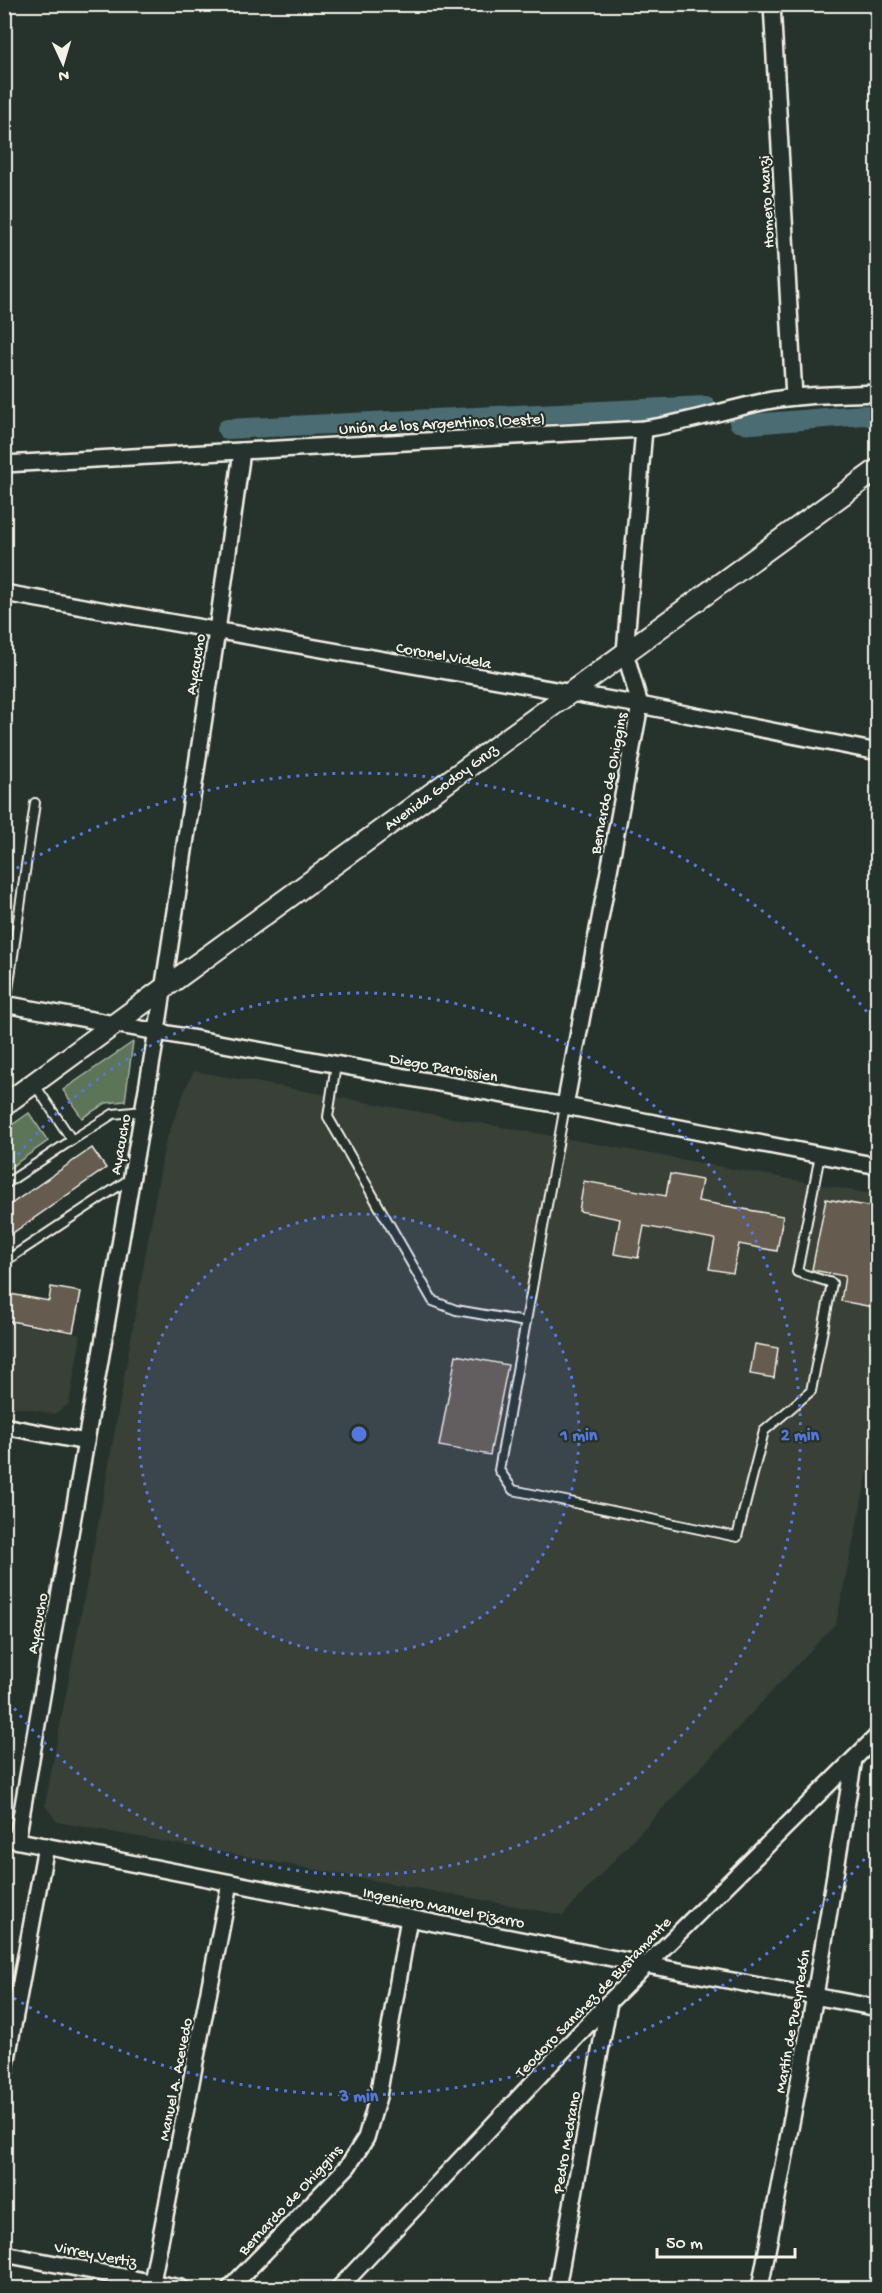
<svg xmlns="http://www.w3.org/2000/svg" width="882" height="2293" viewBox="0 0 882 2293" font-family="'Gochi Hand',sans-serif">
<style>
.built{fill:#393f37}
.green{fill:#5c7458;stroke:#a8b2a0;stroke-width:1.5}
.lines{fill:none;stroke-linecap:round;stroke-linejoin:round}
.canal{stroke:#4b6c72;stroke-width:20}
.building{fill:#655b4f;stroke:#f4f1e8;stroke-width:1.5}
.lane-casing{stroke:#f4f1e8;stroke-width:12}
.street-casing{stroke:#f4f1e8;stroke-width:20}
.secondary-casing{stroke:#f4f1e8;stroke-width:24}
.lane{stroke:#26332d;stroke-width:8}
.street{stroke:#26332d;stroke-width:15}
.secondary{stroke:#26332d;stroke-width:20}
.ring{fill:none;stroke:#5377dc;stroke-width:3;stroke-dasharray:3 6}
.labels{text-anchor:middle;stroke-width:4.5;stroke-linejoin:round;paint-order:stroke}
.street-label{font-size:16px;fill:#f4f1e8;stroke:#26332d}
.centre{fill:#5377dc;stroke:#26332d;stroke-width:3}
.ring-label{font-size:18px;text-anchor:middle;font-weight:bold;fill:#5377dc;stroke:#26332d;stroke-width:4.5;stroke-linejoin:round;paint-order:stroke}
</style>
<rect width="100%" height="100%" fill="#26332d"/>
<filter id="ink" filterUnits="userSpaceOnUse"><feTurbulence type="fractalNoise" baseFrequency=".0167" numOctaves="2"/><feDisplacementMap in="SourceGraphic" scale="12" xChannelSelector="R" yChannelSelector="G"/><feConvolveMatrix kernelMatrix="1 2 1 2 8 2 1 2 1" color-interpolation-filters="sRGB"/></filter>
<g filter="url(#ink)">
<g class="built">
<polygon points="194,1071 877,1195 877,1429 836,1623 563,1915 57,1822 45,1805 105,1487 165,1143 187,1085"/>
<polygon points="4,1322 81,1335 69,1404 54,1414 5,1405"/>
</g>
<g class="green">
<polygon points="133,1042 125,1101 106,1103 82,1118 63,1090"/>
<polygon points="29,1113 48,1141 5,1171 5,1130"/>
</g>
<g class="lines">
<g class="canal">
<polyline points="739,422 752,424 863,415 878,417"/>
<polyline points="227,429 706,406"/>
</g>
</g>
<g class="building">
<polygon points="92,1148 106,1168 4,1239 4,1209"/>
<polygon points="670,1174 702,1180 698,1201 783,1216 777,1251 739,1244 733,1273 709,1269 715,1239 644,1226 638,1258 614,1254 620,1219 579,1211 584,1181 666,1196"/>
<polygon points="826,1199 878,1208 878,1308 841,1301 845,1276 812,1270"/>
<polygon points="51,1287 81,1292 73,1332 4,1320 4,1293 49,1301"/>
<polygon points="755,1344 778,1348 774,1378 750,1374"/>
<polygon points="456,1355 508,1365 490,1455 439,1446"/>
</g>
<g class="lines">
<g class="lane-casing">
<g id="lane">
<polyline points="6,1004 35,803"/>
<polyline points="336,1064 328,1117 433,1301 456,1310 526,1322"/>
<polyline points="565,1106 499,1470 513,1490 737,1537 764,1431 811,1391 832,1283 797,1272 820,1155"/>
<polyline points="72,1140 113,1114 143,1111"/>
<polyline points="4,1185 72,1140 35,1085"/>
<polyline points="4,1262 131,1178"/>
</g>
</g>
<g class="street-casing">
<g id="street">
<polyline points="772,4 794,397"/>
<path d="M 4,464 L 644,429 C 684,423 722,411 762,402 C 799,394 839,395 878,393"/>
<polyline points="4,593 640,705 878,752"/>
<polyline points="4,1004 565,1106 878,1166"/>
<polyline points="565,1106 640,705 625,652 644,429"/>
<polyline points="4,1426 86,1442"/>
<polyline points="4,1838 647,1965 878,2008"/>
<polyline points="17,1840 157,1031 217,631 242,451"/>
<polyline points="4,2075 46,1846"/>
<polyline points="4,2254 181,2288"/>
<polyline points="152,2282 230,1883"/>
<polyline points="230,2288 348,2166 366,2138 378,2097 409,1918"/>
<polyline points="339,2288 609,2002 878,1735"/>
<polyline points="557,2288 609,2002"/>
<polyline points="760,2288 815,1996 854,1759"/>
</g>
</g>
<g class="secondary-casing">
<polyline id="secondary" points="4,1105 164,988 878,469"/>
</g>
<use href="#lane" class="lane"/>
<use href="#street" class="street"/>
<use href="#secondary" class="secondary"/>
</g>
</g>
<circle cx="359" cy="1434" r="220" fill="#5377dc" fill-opacity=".12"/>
<g class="ring">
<circle cx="359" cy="1434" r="220"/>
<path d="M7 1169A441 441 0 1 1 7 1699"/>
<path d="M876 1845A661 661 0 0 1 9 1995M9 873A661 661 0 0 1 876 1023"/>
</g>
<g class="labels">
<g class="street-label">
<text transform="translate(765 202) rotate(-93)" y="6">Homero Manzi</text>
<text transform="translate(442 422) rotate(-3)" y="6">Unión de los Argentinos (Oeste)</text>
<text transform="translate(444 654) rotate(10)" y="6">Coronel Videla</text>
<text transform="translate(194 664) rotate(-81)" y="6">Ayacucho</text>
<text transform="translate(607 783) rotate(-79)" y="6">Bernardo de Ohiggins</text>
<text transform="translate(440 786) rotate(-36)" y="6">Avenida Godoy Gruz</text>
<text transform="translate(444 1066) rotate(10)" y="6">Diego Paroissien</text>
<text transform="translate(119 1144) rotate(-80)" y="6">Ayacucho</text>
<text transform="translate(36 1623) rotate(-80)" y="6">Ayacucho</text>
<text transform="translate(444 1906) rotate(11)" y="6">Ingeniero Manuel Pizarro</text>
<text transform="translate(592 1996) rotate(-46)" y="6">Teodoro Sanchez de Bustamante</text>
<text transform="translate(791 2021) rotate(-80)" y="6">Martín de Pueyrredón</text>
<text transform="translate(174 2079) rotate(-79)" y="6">Manuel A. Acevedo</text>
<text transform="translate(565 2142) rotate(-80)" y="6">Pedro Medrano</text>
<text transform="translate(289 2199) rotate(-47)" y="6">Bernardo de Ohiggins</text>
<text transform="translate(96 2253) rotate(11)" y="6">Virrey Vertiz</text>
</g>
</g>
<circle cx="359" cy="1434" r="9" class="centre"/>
<g class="ring-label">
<text x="579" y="1440">1 min</text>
<text x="800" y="1440">2 min</text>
<text x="359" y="2101">3 min</text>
</g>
<rect width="882" height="2293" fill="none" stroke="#26332d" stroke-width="24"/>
<rect x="12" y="12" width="858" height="2269" fill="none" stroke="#f4f1e8" stroke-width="2" filter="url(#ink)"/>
<g transform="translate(63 63) rotate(176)" stroke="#26332d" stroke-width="4.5" paint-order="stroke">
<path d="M0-4.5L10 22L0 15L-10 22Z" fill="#f4f1e8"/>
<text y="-9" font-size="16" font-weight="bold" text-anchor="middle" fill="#f4f1e8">N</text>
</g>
<path d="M657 2248v9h138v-9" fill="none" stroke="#f4f1e8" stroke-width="3"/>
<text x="666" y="2248" font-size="18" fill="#f4f1e8" stroke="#26332d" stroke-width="4.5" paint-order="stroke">50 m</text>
</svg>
